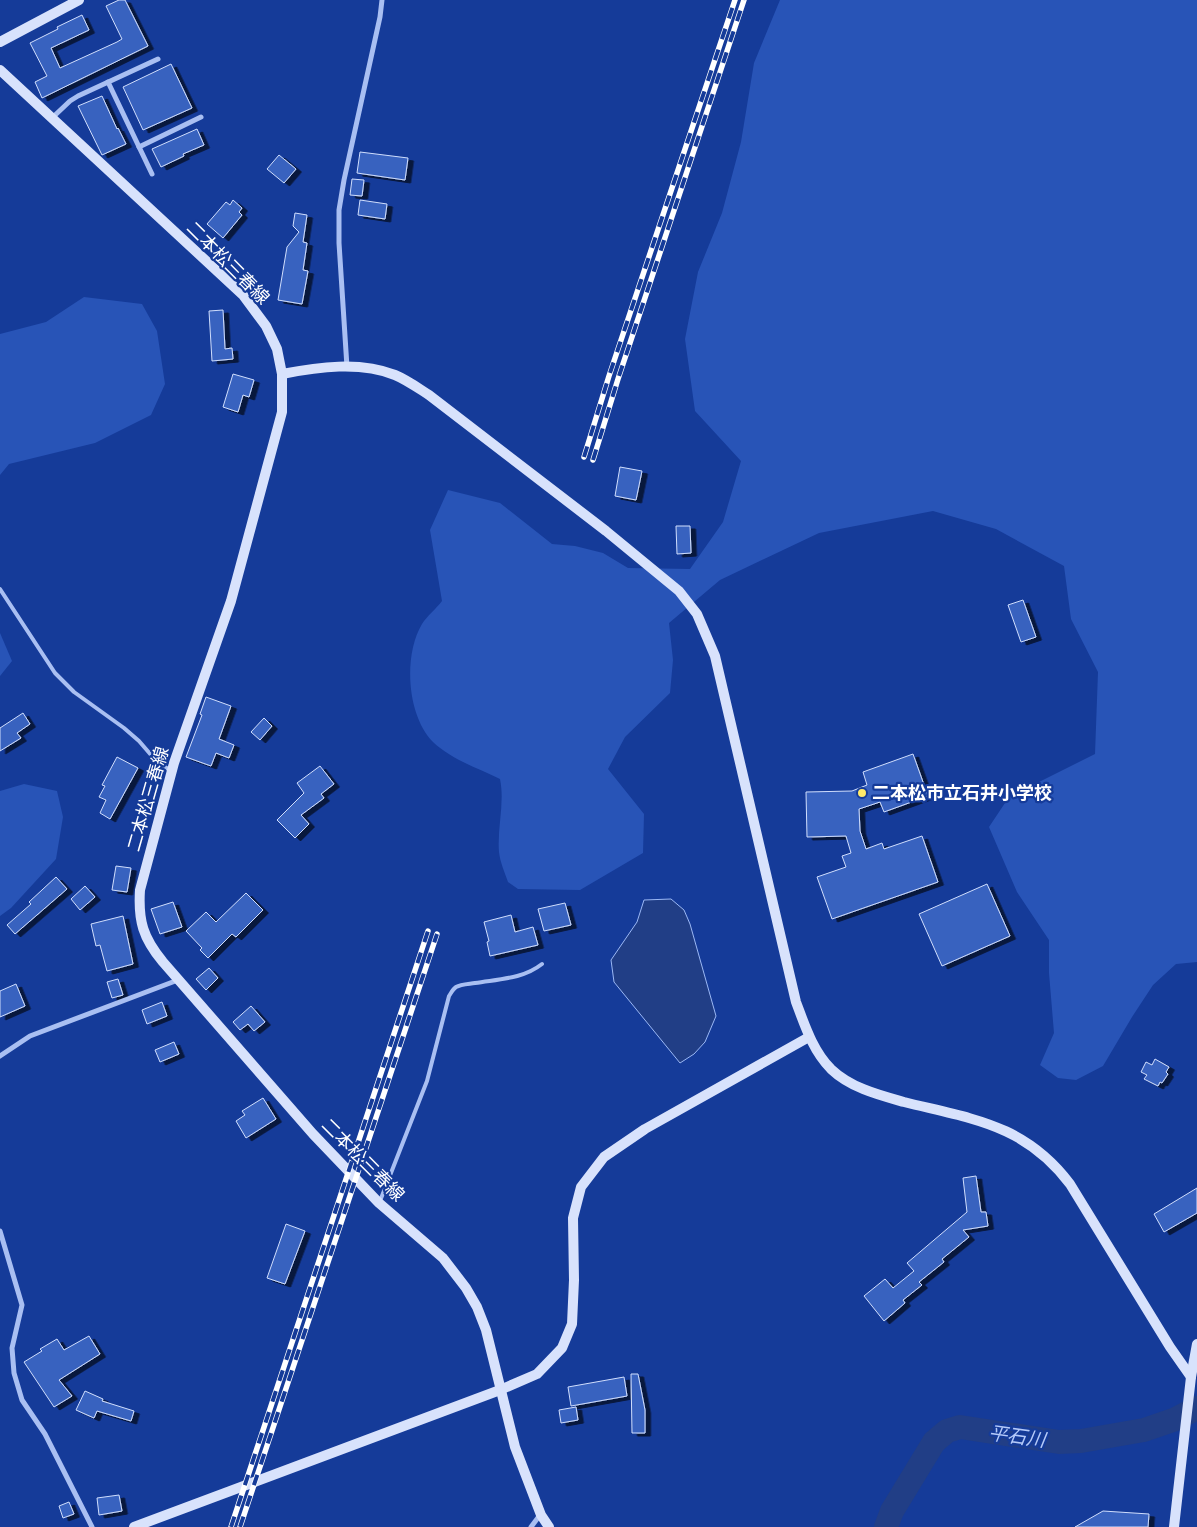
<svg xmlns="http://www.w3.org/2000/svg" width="1197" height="1527" viewBox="0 0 1197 1527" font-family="'Golos Text','Noto Sans JP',sans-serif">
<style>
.green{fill:#2854b7}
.water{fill:#213e86;stroke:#9bb8f5}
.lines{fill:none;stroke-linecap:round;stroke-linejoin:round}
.river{stroke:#213e86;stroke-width:24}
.building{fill:#3962bf;stroke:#d0defd;filter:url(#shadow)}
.lane{stroke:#a9bff2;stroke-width:4}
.street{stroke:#a9bff2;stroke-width:5}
.secondary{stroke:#d8e2fc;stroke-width:10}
.rail-casing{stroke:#fff;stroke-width:5.5}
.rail{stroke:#153b99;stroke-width:4;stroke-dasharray:11;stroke-linecap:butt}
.poi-dot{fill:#ffea6a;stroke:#153b99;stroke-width:2}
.labels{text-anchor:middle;stroke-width:4.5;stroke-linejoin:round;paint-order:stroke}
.street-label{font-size:18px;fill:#fff;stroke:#153b99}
.poi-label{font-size:18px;font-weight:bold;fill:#fff;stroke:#153b99;text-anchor:start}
.water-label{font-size:19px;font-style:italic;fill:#b5caf9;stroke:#153b99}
</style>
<defs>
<filter id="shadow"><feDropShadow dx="5.5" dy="3" stdDeviation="0" flood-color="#0009"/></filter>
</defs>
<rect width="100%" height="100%" fill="#153b99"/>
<g class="green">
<path d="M 780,0 L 1197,0 L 1197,962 L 1176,964 L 1153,985 L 1132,1017 L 1103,1066 L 1076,1080 L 1058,1078 L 1040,1065 L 1054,1033 L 1049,973 L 1049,940 L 1017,892 L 989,827 L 1009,797 L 1095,754 L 1098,672 L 1071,619 L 1064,566 L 996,529 L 933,511 L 819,533 L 720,580 L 669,623 L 673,660 L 670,693 L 625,737 L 608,769 L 644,814 L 643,853 L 580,890 L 518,889 L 508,882 C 505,873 500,862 499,852 C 497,828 505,803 500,779 C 478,768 452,760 433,742 C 407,716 403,656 422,624 C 427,616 436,609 442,601 L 430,530 L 448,490 L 500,503 L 552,544 L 575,546 L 603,553 L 628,568 L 690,569 L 723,522 L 741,461 L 695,411 L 685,339 L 698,272 L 722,213 L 741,142 L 754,63 Z"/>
<polygon points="84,297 142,304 157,331 165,384 151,415 95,443 9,464 0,475 0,334 46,322"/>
<polygon points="0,633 12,661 0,676"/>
<polygon points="24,784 57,791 63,817 56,859 11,908 0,916 0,791"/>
</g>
<polygon class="water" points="671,899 684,910 690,924 716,1016 705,1042 694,1054 680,1063 614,982 611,960 637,922 644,900"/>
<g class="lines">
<polyline class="river" points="886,1527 892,1511 934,1442 947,1431 960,1427 1059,1442 1081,1441 1144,1430 1176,1419 1197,1408"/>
</g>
<g class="building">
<polygon points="119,0 125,0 148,46 42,98 35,82 47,76 30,43 58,29 57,27 82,15 89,30 51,48 60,68 117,42 122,39 106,6"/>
<polygon points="171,64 192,108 143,130 123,87"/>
<polygon points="102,96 117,129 118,128 126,144 102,155 78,106"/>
<polygon points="197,129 204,145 183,154 184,156 161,167 152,149"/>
<polygon points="360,152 408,158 405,180 357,173"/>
<polygon points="279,155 296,169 284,183 267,169"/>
<polygon points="352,179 364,180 362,196 350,195"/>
<polygon points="233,200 242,208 239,212 242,215 223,238 207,224 226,202 230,205"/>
<polygon points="360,200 387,204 385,219 358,215"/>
<polygon points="295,213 307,215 303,242 307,243 303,270 308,271 302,304 278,300 287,247 299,232 293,226"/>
<polygon points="223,310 225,349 232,348 233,359 212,361 209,311"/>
<polygon points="233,374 254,380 249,397 243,395 238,412 223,407"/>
<polygon points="620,467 642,471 636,500 615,496"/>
<polygon points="676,526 690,526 691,553 677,554"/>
<polygon points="1023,600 1036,637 1021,642 1008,605"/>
<polygon points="206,697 231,706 219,739 234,745 229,758 216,753 211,766 186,757 202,715 200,714"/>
<polygon points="23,713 30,724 17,733 21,738 0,751 0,728"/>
<polygon points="264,718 272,726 260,740 251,732"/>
<polygon points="913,754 928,796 884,812 880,802 859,809 860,831 866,849 882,843 884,849 922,836 938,882 832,919 817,877 846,867 842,856 851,853 846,836 807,837 806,792 852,791 867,785 863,772"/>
<polygon points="117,757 138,768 110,819 100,813 106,800 99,797 105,786 102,785"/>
<polygon points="320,766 334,784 321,794 324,798 301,815 309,824 295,838 277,820 304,793 297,783"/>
<polygon points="116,866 131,868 127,892 112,890"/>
<polygon points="56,877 67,889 15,934 7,925 31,904 29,902"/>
<polygon points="987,884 1010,936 942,966 919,914"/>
<polygon points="85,886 95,897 80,910 71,899"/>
<polygon points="246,893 263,910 236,937 232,934 208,958 200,950 202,948 186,931 206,912 216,922"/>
<polygon points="173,902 182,927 160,934 151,909"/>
<polygon points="565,903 571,925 544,931 538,909"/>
<polygon points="511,915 515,932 533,927 538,945 490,956 487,942 489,941 484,922"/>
<polygon points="123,916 133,964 107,971 100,945 96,946 91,924"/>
<polygon points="209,968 218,978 206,990 196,979"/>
<polygon points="118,979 123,995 112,998 107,982"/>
<polygon points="16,984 25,1006 0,1017 0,991"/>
<polygon points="162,1002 167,1016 147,1024 142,1010"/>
<polygon points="251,1006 265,1022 254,1031 248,1024 240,1030 233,1022"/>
<polygon points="174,1042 179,1054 160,1062 155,1050"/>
<polygon points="1155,1059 1169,1067 1166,1072 1168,1074 1162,1083 1160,1082 1158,1086 1144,1079 1147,1075 1141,1072 1146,1062 1152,1065"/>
<polygon points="263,1098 276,1119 246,1138 236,1121 245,1115 242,1111"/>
<polygon points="976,1176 981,1212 986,1212 988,1226 963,1230 969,1237 942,1259 944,1262 919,1282 922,1285 903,1300 905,1303 884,1321 864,1296 885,1279 893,1288 914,1271 907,1263 967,1212 963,1178"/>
<polygon points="1197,1188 1197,1213 1164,1232 1154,1214"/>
<polygon points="286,1224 305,1231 285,1284 267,1278"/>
<polygon points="89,1336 100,1354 59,1380 72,1396 54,1407 24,1362 42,1351 40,1349 57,1339 64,1350"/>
<polygon points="631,1374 638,1374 645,1410 645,1433 632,1433"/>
<polygon points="624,1377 627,1396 571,1406 568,1387"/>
<polygon points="85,1391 103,1399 102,1401 134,1411 131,1421 97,1411 94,1418 76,1410"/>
<polygon points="576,1407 578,1420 561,1423 559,1410"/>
<polygon points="119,1495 122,1511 99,1515 97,1498"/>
<polygon points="69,1502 74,1514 63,1518 59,1506"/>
<polygon points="1103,1511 1149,1514 1148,1527 1075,1527"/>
</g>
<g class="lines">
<g class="lane">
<polyline points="0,589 55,673 74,692 124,728 139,741 158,763 170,770"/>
<path d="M 380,1201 L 427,1081 L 449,996 C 451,993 453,989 456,987 C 461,984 469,984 475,983 C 499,979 523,979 542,964"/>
</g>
<g class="street">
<polyline points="108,82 152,174"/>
<polyline points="52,118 70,101 78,96 158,59"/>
<polyline points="139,147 201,117"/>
<polyline points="347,367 339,243 339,210 344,180 380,17 382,0"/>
<polyline points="0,1056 30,1036 178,980"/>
<polyline points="0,1231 22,1305 12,1348 14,1373 22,1400 45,1434 92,1527"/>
<polyline points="531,1527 540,1515"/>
</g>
<g class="secondary">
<polyline points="0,42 79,0"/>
<path d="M 0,70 L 243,295 L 266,326 L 277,349 L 282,374 L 282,412 L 231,601 L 174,763 L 140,890 C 138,921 143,938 163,962 L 313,1134 L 379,1203 L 443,1258 L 466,1288 L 477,1307 L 486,1330 L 515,1447 L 541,1515 L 549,1527"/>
<path d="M 282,374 C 318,367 360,361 395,375 C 407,380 418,388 429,395 L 606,531 L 679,591 L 697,614 L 715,656 L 796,1002 C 805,1026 813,1051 831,1069 C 851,1088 879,1095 904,1102 C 972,1119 1025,1124 1070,1184 L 1170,1347 L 1191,1377"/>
<polyline points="134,1527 500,1390 537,1374 562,1348 572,1324 574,1280 573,1218 581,1187 604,1157 645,1129 809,1037"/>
<polyline points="1174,1527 1191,1377 1197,1344"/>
</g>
<g class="rail-casing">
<g id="rail">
<polyline points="584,457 609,376 735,0"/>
<polyline points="593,460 618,379 744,0"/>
<polyline points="231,1527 428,931"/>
<polyline points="240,1527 437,934"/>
</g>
</g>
<use href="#rail" class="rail"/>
</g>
<circle class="poi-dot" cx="862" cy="793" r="5"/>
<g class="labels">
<g class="street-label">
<text transform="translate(228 263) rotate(45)" y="6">二本松三春線</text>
<text transform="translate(148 799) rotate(-74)" y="6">二本松三春線</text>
<text transform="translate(363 1160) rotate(45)" y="6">二本松三春線</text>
</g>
<g class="poi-label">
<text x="872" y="799">二本松市立石井小学校</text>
</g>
<g class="water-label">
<text transform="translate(1017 1436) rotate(8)" y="7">平石川</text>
</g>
</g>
</svg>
